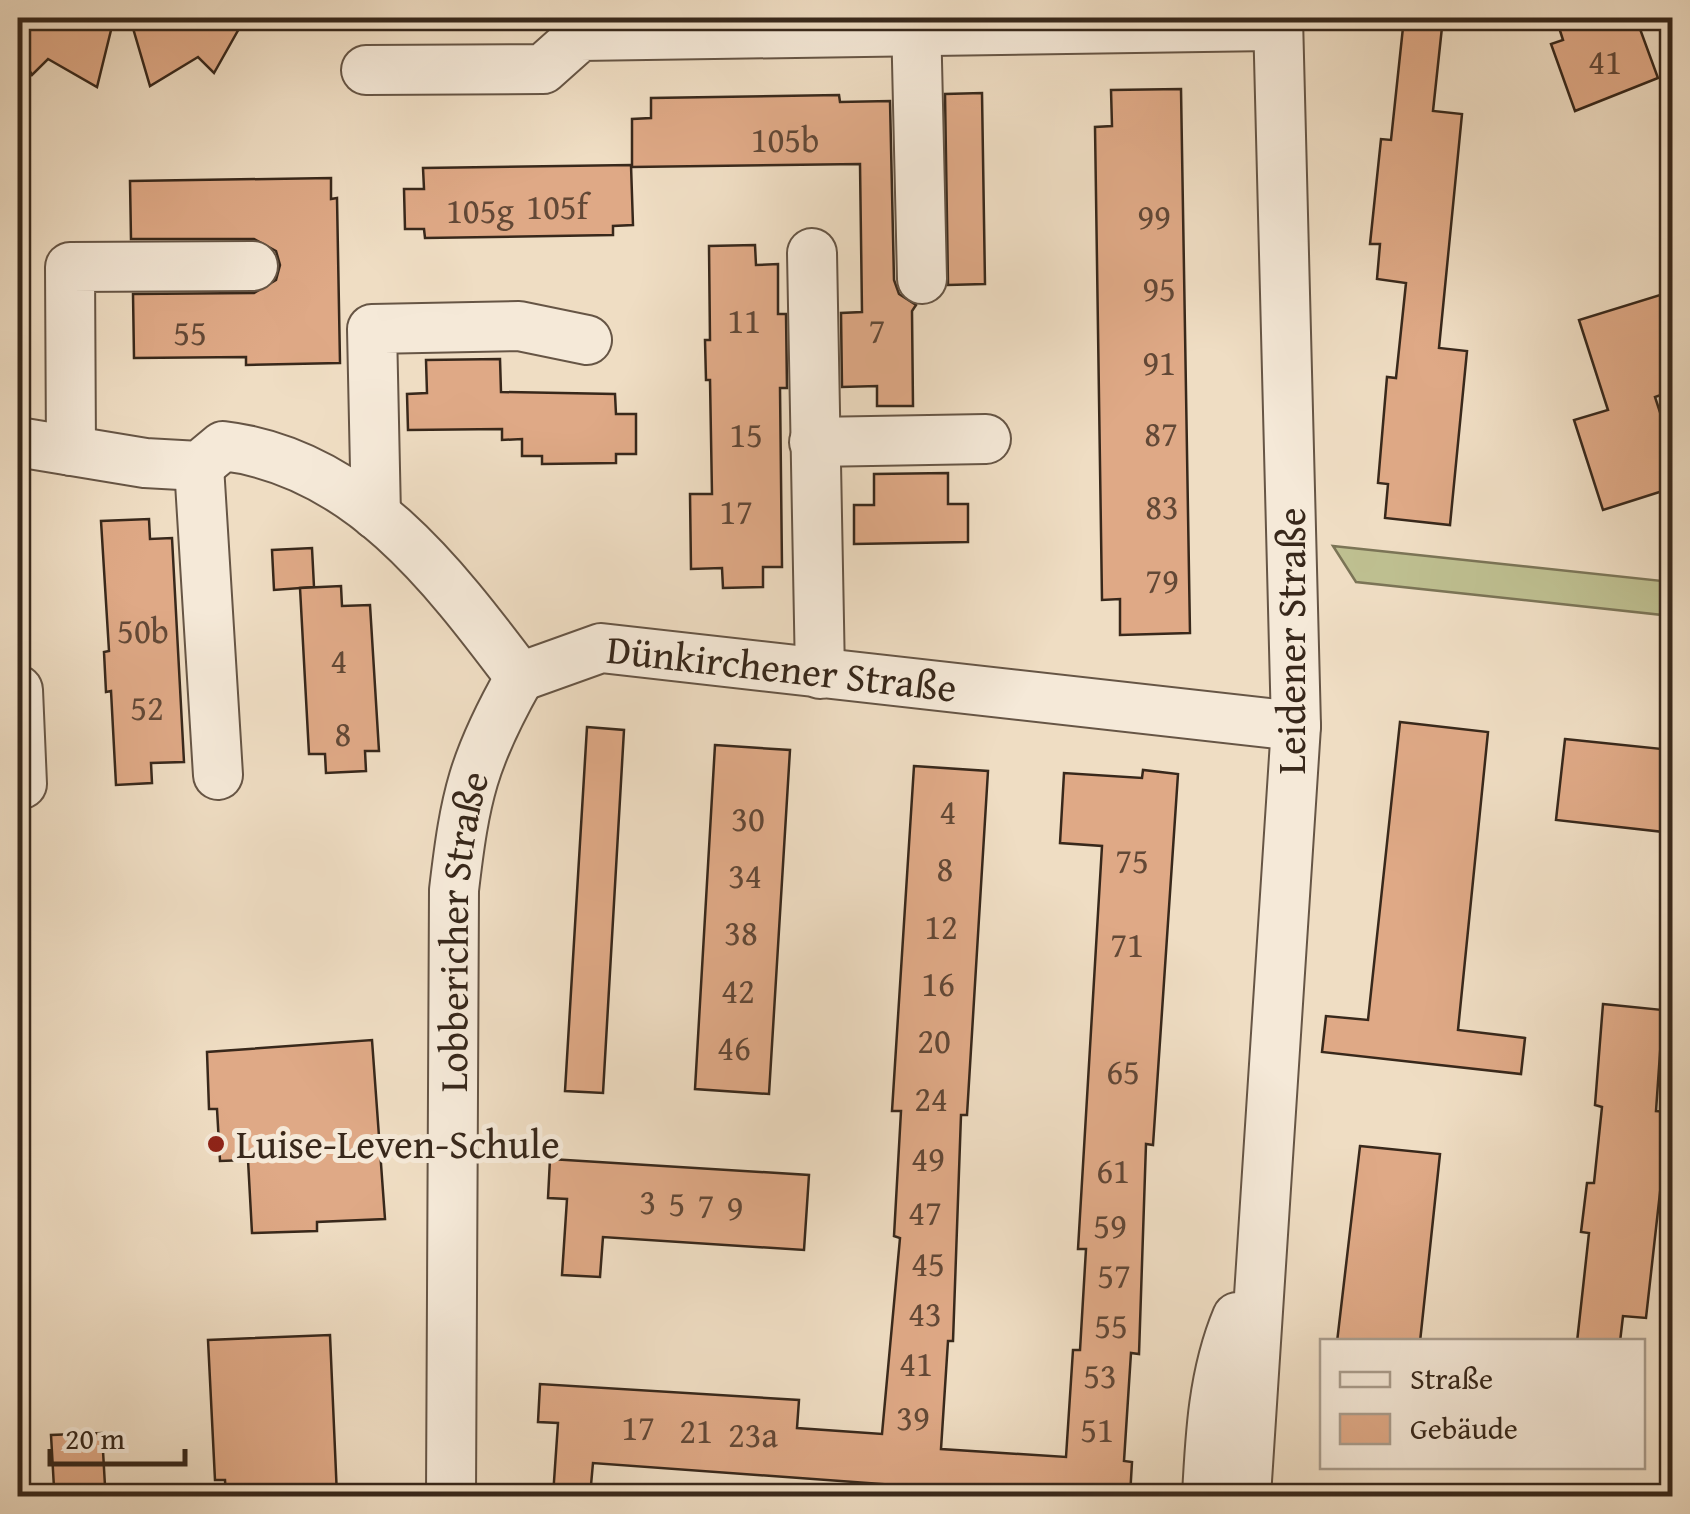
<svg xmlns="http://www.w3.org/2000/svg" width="1690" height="1514" viewBox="0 0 1690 1514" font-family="'Gentium Book Plus',serif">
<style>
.green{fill:#bebf90;stroke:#7b7456;stroke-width:2.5}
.building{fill:#dfa986;stroke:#38281b;stroke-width:2.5}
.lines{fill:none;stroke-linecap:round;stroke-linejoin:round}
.minor-casing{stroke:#665545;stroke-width:52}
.minor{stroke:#f5e9d8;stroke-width:48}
.poi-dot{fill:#8f2418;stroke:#f5e9d8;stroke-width:4}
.labels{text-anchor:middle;stroke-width:10;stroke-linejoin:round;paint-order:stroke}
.number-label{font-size:35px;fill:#624836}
.street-label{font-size:40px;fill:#38281b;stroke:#f5e9d8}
.poi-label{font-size:40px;fill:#38281b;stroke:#f5e9d8;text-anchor:start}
</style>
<rect width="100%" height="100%" fill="#efddc3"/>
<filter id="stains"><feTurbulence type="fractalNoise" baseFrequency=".002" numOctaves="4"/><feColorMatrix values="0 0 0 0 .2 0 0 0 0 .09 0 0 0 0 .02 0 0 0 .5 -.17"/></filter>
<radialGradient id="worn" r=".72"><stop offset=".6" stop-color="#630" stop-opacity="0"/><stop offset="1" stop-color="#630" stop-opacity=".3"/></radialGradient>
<polygon class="green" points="1333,546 1672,582 1672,616 1356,582"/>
<g class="building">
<polygon points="18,18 114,18 97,87 48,59 32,75 18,51"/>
<polygon points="130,18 245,18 214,73 198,57 150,86"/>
<polygon points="1404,18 1443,18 1433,111 1462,114 1439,348 1467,351 1450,525 1385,518 1388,484 1378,483 1387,377 1396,378 1406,283 1377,279 1380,244 1370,244 1381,139 1391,140"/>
<polygon points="1556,18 1636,18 1658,78 1575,111 1551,44 1563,40"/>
<polygon points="1181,89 1190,633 1120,635 1120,599 1102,600 1095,127 1112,126 1111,90"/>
<polygon points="982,93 985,284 948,285 945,94"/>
<polygon points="839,95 840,102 890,101 894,280 899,294 916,305 912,311 913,406 877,406 877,386 842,387 841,313 862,312 860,164 632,167 632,119 651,118 651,98"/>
<polygon points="631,165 633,225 613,226 613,235 425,238 424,229 405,229 404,189 424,189 423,168"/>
<polygon points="331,178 331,199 337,198 340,363 246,365 246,357 134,358 133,294 254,293 276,280 280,265 276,251 254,239 131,239 130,181"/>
<polygon points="755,245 756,265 778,264 778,314 786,314 787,388 780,388 782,567 763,567 763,587 723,588 722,568 691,569 690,494 712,494 710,380 706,380 705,340 710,340 709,246"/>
<polygon points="1660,295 1672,334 1672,391 1655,397 1672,449 1672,488 1603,510 1574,420 1608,410 1579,320"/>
<polygon points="500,359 501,392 615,394 616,414 636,414 636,454 616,454 616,463 542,464 542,456 522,456 522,439 502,440 502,429 408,430 407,394 427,393 426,360"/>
<polygon points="948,473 948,504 968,504 968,542 854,544 854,505 874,505 874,474"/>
<polygon points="149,519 150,539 172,538 184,762 151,763 152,783 116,785 111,691 106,692 104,652 109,651 101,521"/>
<polygon points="312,548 314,587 274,590 272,550"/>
<polygon points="341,586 342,606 370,605 379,751 365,751 366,771 326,773 325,754 309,754 300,588"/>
<polygon points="1400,722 1488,732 1458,1030 1525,1038 1521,1074 1322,1052 1326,1016 1368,1020"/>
<polygon points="587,727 624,730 603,1093 565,1091"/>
<polygon points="1565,739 1672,750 1664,832 1556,820"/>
<polygon points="715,745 790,750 769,1094 695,1089"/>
<polygon points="914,766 988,771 967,1115 961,1115 953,1341 948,1341 941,1449 1066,1457 1073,1350 1080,1350 1086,1249 1078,1249 1102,846 1060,843 1064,773 1142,778 1143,770 1178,774 1153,1145 1146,1144 1139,1354 1131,1353 1124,1461 1132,1462 1130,1496 1047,1496 593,1463 590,1496 553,1496 558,1423 538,1422 540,1384 799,1400 797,1428 882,1434 900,1238 894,1236 901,1111 892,1111"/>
<polygon points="1603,1004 1663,1010 1656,1111 1669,1112 1646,1318 1623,1316 1620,1342 1577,1342 1589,1233 1581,1232 1587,1183 1594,1183 1602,1107 1595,1105"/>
<polygon points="372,1040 385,1219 317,1222 317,1231 252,1233 248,1160 220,1161 217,1109 209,1109 207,1052"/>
<polygon points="1360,1146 1440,1154 1420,1342 1337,1342"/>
<polygon points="550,1159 809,1175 804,1250 603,1237 600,1277 562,1275 567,1199 548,1198"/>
<polygon points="330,1335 337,1496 226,1496 225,1480 215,1480 208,1340"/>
<polygon points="102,1433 105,1486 54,1488 51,1435"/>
</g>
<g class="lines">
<g class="minor-casing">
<g id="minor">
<polyline points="916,18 922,279"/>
<polyline points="366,70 543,69 580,36 1278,26"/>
<polyline points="812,253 820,674"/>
<path d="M 18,442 L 145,463 L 199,466 L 223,446 C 358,462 443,575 520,677"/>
<polyline points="814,442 986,439"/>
<polyline points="71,451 70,267 253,266"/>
<polyline points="199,466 218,775"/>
<polyline points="376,515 372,329 519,326 587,340"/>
<path id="s1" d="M 520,677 L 601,648 L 1296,726"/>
<polyline points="18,690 22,784"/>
<path id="s2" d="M 451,1496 L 454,890 C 465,796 473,760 520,677"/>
<path d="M 1207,1496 C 1210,1436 1213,1374 1237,1317"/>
<polyline points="1246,1496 1296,726 1278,18"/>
</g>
</g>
<use href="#minor" class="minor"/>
</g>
<circle class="poi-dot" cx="216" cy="1144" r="10"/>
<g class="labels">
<g class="number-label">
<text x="1605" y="74">41</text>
<text x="785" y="152">105b</text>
<text x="557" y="219">105f</text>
<text x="480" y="223">105g</text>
<text x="1154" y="229">99</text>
<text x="1159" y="301">95</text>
<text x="744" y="333">11</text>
<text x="877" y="343">7</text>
<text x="190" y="345">55</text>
<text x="1159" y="375">91</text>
<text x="1161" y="446">87</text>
<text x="746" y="447">15</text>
<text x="1162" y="519">83</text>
<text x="736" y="524">17</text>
<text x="1162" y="593">79</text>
<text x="143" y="643">50b</text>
<text x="339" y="673">4</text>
<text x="147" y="720">52</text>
<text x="343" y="746">8</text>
<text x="948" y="824">4</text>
<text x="748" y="831">30</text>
<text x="1132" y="873">75</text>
<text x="945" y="881">8</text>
<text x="745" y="888">34</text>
<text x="941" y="939">12</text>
<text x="741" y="945">38</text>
<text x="1127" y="957">71</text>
<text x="938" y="996">16</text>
<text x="738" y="1003">42</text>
<text x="934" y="1053">20</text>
<text x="734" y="1060">46</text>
<text x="1123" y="1084">65</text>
<text x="931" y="1111">24</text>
<text x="928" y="1171">49</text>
<text x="1113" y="1183">61</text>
<text x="648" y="1214">3</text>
<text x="677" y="1216">5</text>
<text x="706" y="1218">7</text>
<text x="735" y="1220">9</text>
<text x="925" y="1225">47</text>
<text x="1110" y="1238">59</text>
<text x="928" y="1276">45</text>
<text x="1114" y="1288">57</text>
<text x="925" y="1326">43</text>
<text x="1111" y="1338">55</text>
<text x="916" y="1376">41</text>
<text x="1100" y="1388">53</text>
<text x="913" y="1430">39</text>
<text x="638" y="1440">17</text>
<text x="1097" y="1442">51</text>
<text x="696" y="1443">21</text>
<text x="753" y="1447">23a</text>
</g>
<g class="street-label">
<text transform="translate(1291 641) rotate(-90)" y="14">Leidener Straße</text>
<text dy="14" stroke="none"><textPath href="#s1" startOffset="268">Dünkirchener Straße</textPath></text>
<text dy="14" stroke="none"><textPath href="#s2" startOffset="565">Lobbericher Straße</textPath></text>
</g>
<g class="poi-label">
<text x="236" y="1158">Luise-Leven-Schule</text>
</g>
</g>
<rect width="1690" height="1514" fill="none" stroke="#efddc3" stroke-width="60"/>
<rect x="20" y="20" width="1650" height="1474" fill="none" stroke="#38281b" stroke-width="5"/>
<rect x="30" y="30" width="1630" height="1454" fill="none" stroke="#38281b" stroke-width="2.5"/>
<rect x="1320" y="1339" width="325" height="130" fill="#f5e9d8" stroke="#a99c8c" stroke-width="2.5"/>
<rect x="1340" y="1372" width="50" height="15" fill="#f5e9d8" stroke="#a99c8c" stroke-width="2.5"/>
<text x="1410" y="1389" font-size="30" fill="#38281b">Straße</text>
<rect x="1340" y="1414" width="50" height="30" fill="#dfa986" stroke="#a99c8c" stroke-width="2.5"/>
<text x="1410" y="1439" font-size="30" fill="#38281b">Gebäude</text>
<path d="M50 1449v15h135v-15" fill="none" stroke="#38281b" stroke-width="5"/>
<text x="65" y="1449" font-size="30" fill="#38281b" stroke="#f5e9d8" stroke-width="8" paint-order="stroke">20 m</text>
<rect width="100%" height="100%" filter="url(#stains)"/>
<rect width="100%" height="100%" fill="url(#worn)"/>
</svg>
